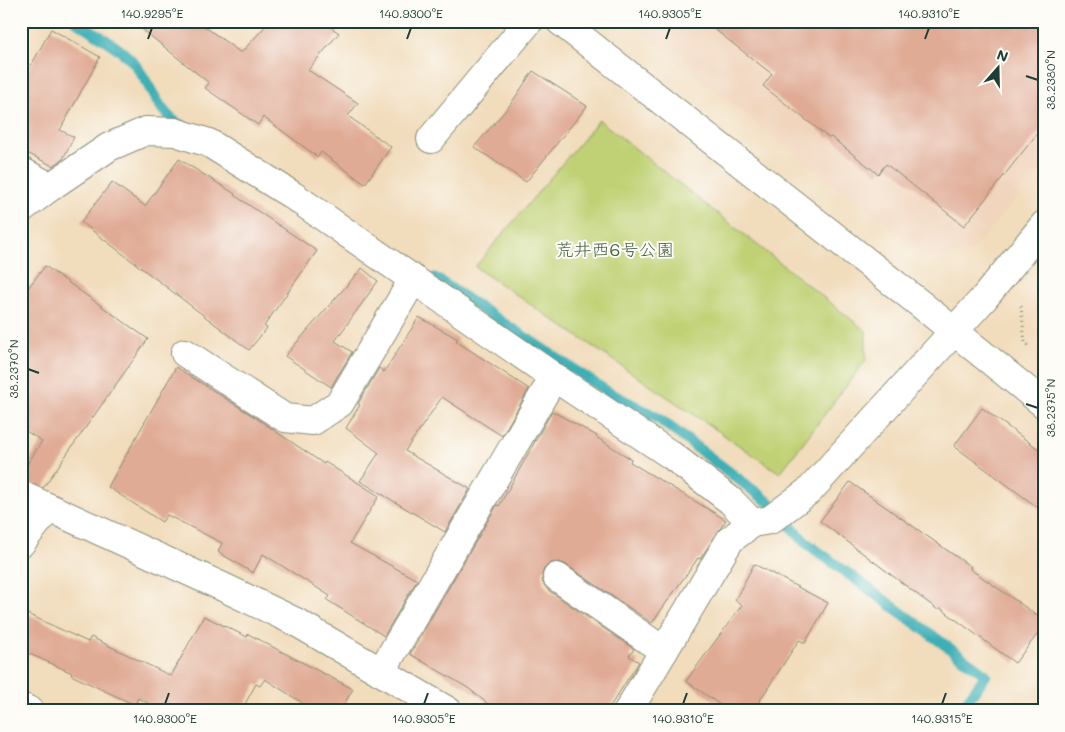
<svg xmlns="http://www.w3.org/2000/svg" width="1065" height="732" viewBox="0 0 1065 732" font-family="Mali,'Klee One',sans-serif">
<style>
.built{fill:#f1d5bd}
.green{fill:#c0d174;stroke:#708754}
.lines{fill:none;stroke-linecap:round;stroke-linejoin:round}
.stream{stroke:#3dafb5;stroke-width:11}
.building{fill:#e0ab95}
.minor-casing{stroke:#888c78;stroke-width:30}
.path{stroke:#888c78;stroke-width:3;stroke-dasharray:1 4;stroke-linecap:butt}
.minor{stroke:#fff;stroke-width:28}
.ticks{fill:none;stroke:#1f3d34;stroke-width:2}
.labels{text-anchor:middle;stroke-width:4;stroke-linejoin:round;paint-order:stroke}
.park-label{font-size:18px;fill:#476244;stroke:#fdfcf7}
.neatline{fill:none;stroke:#1f3d34;stroke-width:2}
.ticks-label{font-size:12px;text-anchor:middle;fill:#1f3d34}
</style>
<rect width="100%" height="100%" fill="#fdfcf7"/>
<filter id="ink" filterUnits="userSpaceOnUse"><feTurbulence type="fractalNoise" baseFrequency=".02" numOctaves="2"/><feDisplacementMap in="SourceGraphic" scale="10" xChannelSelector="R" yChannelSelector="G"/><feConvolveMatrix kernelMatrix="1 2 1 2 8 2 1 2 1" color-interpolation-filters="sRGB"/></filter>
<filter id="wash" filterUnits="userSpaceOnUse"><feTurbulence type="fractalNoise" baseFrequency=".0096" numOctaves="4" result="noise"/><feDisplacementMap in="SourceGraphic" scale="20" xChannelSelector="R" yChannelSelector="G"/><feGaussianBlur stdDeviation="1.12" result="paint"/><feColorMatrix in="noise" values="0 0 0 0 0 0 0 0 0 0 0 0 0 0 0 0 0 1.4 0 .05"/><feComposite in="paint" operator="in"/></filter>
<g filter="url(#wash)">
<rect width="100%" height="100%" fill="#f1dcbb"/>
<polygon class="built" points="626,21 1044,21 1044,164 970,253 929,258"/>
<polygon class="green" points="599,120 866,331 866,360 780,473 475,267"/>
<g class="lines">
<g class="stream">
<path d="M 76,21 C 93,32 121,48 133,62 C 150,81 158,116 183,126"/>
<polyline points="435,278 608,392 658,418 770,503 805,542 986,675 960,711"/>
</g>
</g>
<g id="blocks">
<g class="building">
<polygon points="132,21 197,21 241,53 270,21 322,21 339,33 308,70 358,103 348,116 391,147 365,184 321,152 318,157 263,117 258,125 205,88 209,83"/>
<polygon points="704,21 1044,21 1044,125 964,226 886,164 878,174 831,137 829,138 763,86 772,74"/>
<polygon points="51,29 100,57 60,130 74,137 63,159 53,166 21,150 21,84"/>
<polygon points="533,71 587,106 526,182 474,147 510,105"/>
<polygon points="179,159 235,194 234,195 317,251 264,326 267,328 249,350 81,222 112,182 145,206"/>
<polygon points="45,266 148,339 43,488 21,480 21,474 42,441 21,428 21,297"/>
<polygon points="362,268 378,281 335,341 352,352 331,387 285,356"/>
<polygon points="419,317 458,339 456,341 529,389 502,436 442,397 405,451 470,489 445,532 360,481 379,453 346,428 360,405 358,404 379,368 384,372"/>
<polygon points="176,367 256,418 324,464 325,462 379,496 350,543 417,580 384,636 327,600 330,596 263,554 253,573 218,552 222,543 167,515 162,522 108,487"/>
<polygon points="982,408 1044,453 1044,512 954,446"/>
<polygon points="552,411 597,436 596,437 631,459 630,462 726,520 700,559 698,558 652,623 565,564 559,562 551,563 544,569 542,575 543,583 548,590 634,649 629,656 639,662 607,711 497,711 468,688 410,654 497,505 499,506"/>
<polygon points="850,482 971,567 970,569 1044,620 1044,626 1015,663 940,608 938,610 820,521"/>
<polygon points="754,564 828,603 805,643 799,640 753,711 729,711 686,681 742,605 735,600"/>
<polygon points="21,611 88,642 91,637 171,676 204,616 247,637 248,634 353,689 340,711 315,711 265,679 260,686 256,684 241,711 163,711 138,698 135,705 71,675 72,673 21,650"/>
</g>
</g>
</g>
<g filter="url(#ink)">
<use href="#blocks" fill-opacity="0" stroke="#888c78" stroke-width="1"/>
<g class="lines">
<g class="minor-casing">
<g id="minor">
<polyline points="560,21 919,303 1044,404"/>
<polyline points="431,139 529,21"/>
<polyline points="21,171 50,187"/>
<polyline points="21,209 50,187 109,147 146,131 175,132 209,143 292,195 554,377 671,455 731,501 752,523"/>
<polyline points="185,353 285,418 313,421 340,403 413,280"/>
<polyline points="21,495 223,587 296,622 448,711"/>
<polyline points="21,543 49,508"/>
<polyline points="557,577 664,651"/>
<polyline points="381,672 554,377"/>
<polyline points="21,707 30,711"/>
<polyline points="628,711 730,540 752,523 770,520 810,490 985,297 1044,225"/>
</g>
</g>
<polyline class="path" points="1021,306 1025,343 1028,345"/>
<use href="#minor" class="minor"/>
</g>
</g>
<path class="ticks" d="M 148,39 L 152,28M 407,39 L 411,28M 666,39 L 670,28M 925,39 L 929,28M 1026,76 L 1038,80M 28,369 L 39,373M 1026,404 L 1038,408M 165,704 L 169,693M 424,704 L 428,693M 683,704 L 687,693M 942,704 L 946,693"/>
<g class="labels">
<g class="park-label">
<text x="615" y="256">荒井西6号公園</text>
</g>
</g>
<rect width="1065" height="732" fill="none" stroke="#fdfcf7" stroke-width="55"/>
<g transform="translate(998 68) rotate(20)" stroke="#fdfcf7" stroke-width="4" paint-order="stroke">
<path d="M0-4L9 19L0 12L-9 19Z" fill="#1f3d34"/>
<text y="-8" font-size="14" font-weight="bold" text-anchor="middle" fill="#1f3d34">N</text>
</g>
<rect x="28" y="28" width="1010" height="676" class="neatline"/>
<g class="ticks-label">
<text x="152" y="18">140.9295°E</text>
<text x="411" y="18">140.9300°E</text>
<text x="670" y="18">140.9305°E</text>
<text x="929" y="18">140.9310°E</text>
<text transform="translate(1051 80) rotate(-90)" y="4">38.2380°N</text>
<text transform="translate(14 369) rotate(-90)" y="4">38.2370°N</text>
<text transform="translate(1051 408) rotate(-90)" y="4">38.2375°N</text>
<text x="165" y="723">140.9300°E</text>
<text x="424" y="723">140.9305°E</text>
<text x="683" y="723">140.9310°E</text>
<text x="942" y="723">140.9315°E</text>
</g>
</svg>
